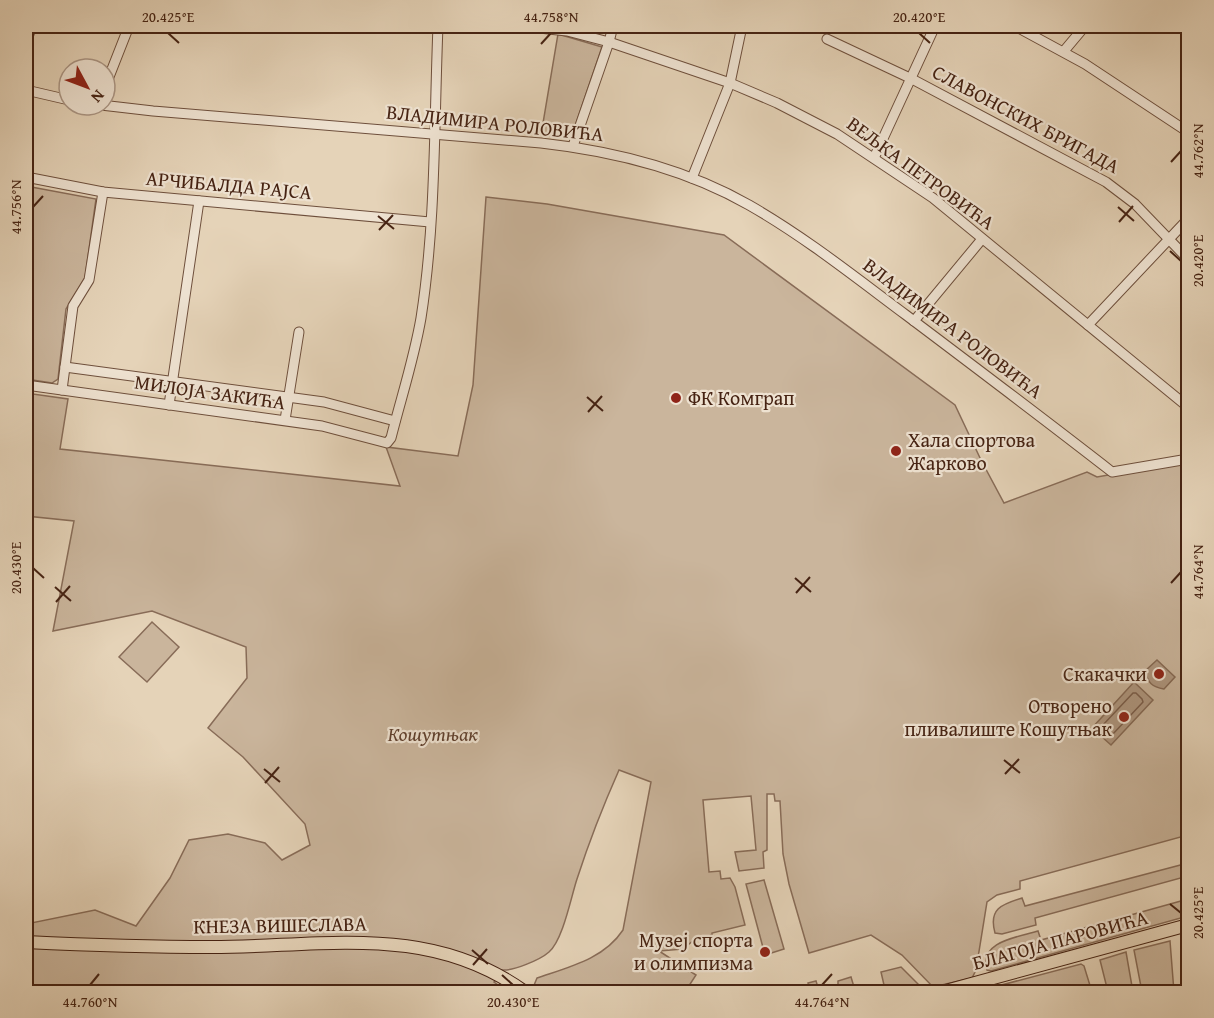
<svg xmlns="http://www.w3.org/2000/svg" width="1214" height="1018" viewBox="0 0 1214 1018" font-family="'Gentium Book Plus',serif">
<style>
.green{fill:#cab59c;stroke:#886c58;stroke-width:1.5}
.water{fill:#af9780;stroke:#856954;stroke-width:1.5}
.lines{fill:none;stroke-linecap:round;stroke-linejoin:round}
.shore{stroke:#7a5d4a;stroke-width:1.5}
.minor-casing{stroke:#6e4f3c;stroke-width:11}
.major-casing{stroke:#462313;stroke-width:14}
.minor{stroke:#eee2d1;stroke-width:9}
.major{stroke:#e5d3b8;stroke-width:12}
.ticks{fill:none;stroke:#462313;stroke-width:2}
.poi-dot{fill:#8f2418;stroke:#eee2d1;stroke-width:2}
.labels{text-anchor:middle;stroke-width:4.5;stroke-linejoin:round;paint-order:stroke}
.street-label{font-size:20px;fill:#462313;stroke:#eee2d1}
.poi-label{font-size:20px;fill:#462313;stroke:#eee2d1;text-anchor:end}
.park-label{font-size:20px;font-style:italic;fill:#60402e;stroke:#eee2d1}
.neatline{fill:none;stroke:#462313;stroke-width:2}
.ticks-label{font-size:15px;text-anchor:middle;fill:#462313}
</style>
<rect width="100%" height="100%" fill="#e5d3b8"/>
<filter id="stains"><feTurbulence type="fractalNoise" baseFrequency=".00333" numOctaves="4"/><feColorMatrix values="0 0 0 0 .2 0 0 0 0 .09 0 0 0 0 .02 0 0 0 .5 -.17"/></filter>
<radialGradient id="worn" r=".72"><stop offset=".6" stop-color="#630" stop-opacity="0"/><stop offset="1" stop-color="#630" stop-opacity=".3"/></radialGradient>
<g class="green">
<polygon points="558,34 602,47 571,138 541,135"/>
<polygon points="26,186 96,199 85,278 66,309 58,379 52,383 26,379"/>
<path d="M 486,197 L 547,204 L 724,235 L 955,405 L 981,460 L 1004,503 L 1087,472 L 1097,477 L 1188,461 L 1188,835 L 1020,881 L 1020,889 L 997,895 L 987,902 L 976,970 L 972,978 L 933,987 L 902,955 L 871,935 L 809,953 L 789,884 L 783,854 L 780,801 L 775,801 L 774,794 L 767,794 L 767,850 L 763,852 L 764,868 L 739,871 L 735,852 L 756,850 L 751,796 L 703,800 L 709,872 L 720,871 L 721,879 L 730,878 L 735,887 L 745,925 L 712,933 L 712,935 L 694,940 L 683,949 L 659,951 L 696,975 L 685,992 L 535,992 L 532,990 L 537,978 C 569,967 604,959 623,930 L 651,782 L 619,770 C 603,806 589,842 577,879 C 571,897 563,940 549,952 C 540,960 513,971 502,970 L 494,982 L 508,992 L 26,992 L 26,924 L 95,910 L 136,926 L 170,878 L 189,840 L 228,834 L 265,843 L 282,860 L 310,845 L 305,824 L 243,757 L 208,728 L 247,678 L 246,647 L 152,611 L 53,631 L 74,521 L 26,516 L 26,393 L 68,399 L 60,449 L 400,486 L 386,447 L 458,456 L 473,385 Z"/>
<polygon points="152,622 179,647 147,682 119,657"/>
<path d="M 1188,863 L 1188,876 L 1035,918 L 1036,925 L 1002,934 L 995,933 C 988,908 1003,904 1022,898 L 1025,906 Z"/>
<polygon points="764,880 784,949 765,955 746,884"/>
<path d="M 1188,899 L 1188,916 L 991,971 L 987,970 C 978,941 1019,937 1038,931 L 1041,940 Z"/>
<polygon points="1170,941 1174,992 1142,992 1134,950"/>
<polygon points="1126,952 1133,992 1108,992 1100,960"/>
<polygon points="1081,964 1084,966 1092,992 975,992"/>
<polygon points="901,967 924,990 915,992 811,992 808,983 816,981 819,991 838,987 838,981 851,977 854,987 858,992 884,985 881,972"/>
</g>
<g class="water">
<path d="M 1157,660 L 1175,677 L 1164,689 C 1152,687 1148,683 1145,671 Z"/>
<polygon points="1134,682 1153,700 1111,745 1092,728"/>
</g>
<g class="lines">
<polygon class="shore" points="1133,693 1136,693 1142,699 1143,702 1112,735 1109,735 1102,729 1102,726"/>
<g class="minor-casing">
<g id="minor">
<polyline points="521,26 567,31 609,42 730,83 777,103 837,134 933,198 1188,407"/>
<polyline points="1015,26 1085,64 1188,132"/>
<polyline points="827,39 912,79 1106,182 1135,204 1188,259"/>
<polyline points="26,42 32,26"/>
<polyline points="1064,51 1085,26"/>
<polyline points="105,87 129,26"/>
<polyline points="26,90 69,100"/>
<path d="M 101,105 L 153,111 L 541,143 C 613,151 686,169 749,205 C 805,237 855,277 906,315 C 975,367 1044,419 1112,472 L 1188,459"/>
<polyline points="573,146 609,42 613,26"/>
<polyline points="874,158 935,26"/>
<polyline points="26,177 103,192 430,222"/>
<polyline points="692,178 730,83 742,26"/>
<polyline points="914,321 982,239"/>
<polyline points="1088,325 1188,219"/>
<polyline points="65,367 324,402 395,421"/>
<path d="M 26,385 L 322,426 L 387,443 L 391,438 C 401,398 414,359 421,318 C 436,222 434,123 438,26"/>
<polyline points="62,390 73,306 89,280 103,192"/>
<polyline points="169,405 199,201"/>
<polyline points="285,420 299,332"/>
<polyline points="26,969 26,942"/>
<polyline points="1186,978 1188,977"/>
</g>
</g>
<g class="major-casing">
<g id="major">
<path d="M 26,942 C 88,945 150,947 212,947 C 323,947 428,922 525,992"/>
<polyline points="942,992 1188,925"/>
</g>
</g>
<use href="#minor" class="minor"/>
<use href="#major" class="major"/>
</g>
<path class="ticks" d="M 168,33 L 179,43M 919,33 L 930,43M 541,44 L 551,33M 1171,162 L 1181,151M 33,207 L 43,196M 1118,207 L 1134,221M 378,216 L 394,229M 1119,222 L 1133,206M 379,230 L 393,215M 1170,251 L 1181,261M 587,397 L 603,411M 588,412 L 602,396M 33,568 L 44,578M 795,578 L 811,592M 1171,583 L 1181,572M 55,587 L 71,601M 796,593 L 810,577M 56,602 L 70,586M 1004,760 L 1020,773M 264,769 L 280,782M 1005,774 L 1019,759M 265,783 L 279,767M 1170,904 L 1181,913M 472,950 L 488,964M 473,965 L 487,949M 502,975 L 513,985M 90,985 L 99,974M 822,985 L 832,974"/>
<g class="poi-dot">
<circle cx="676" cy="398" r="6"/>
<circle cx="896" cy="451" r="6"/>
<circle cx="1159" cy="674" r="6"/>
<circle cx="1124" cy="717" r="6"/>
<circle cx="765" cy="952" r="6"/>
</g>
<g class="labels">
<g class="street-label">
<text transform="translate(1026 119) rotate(28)" y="7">СЛАВОНСКИХ БРИГАДА</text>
<text transform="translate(495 123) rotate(6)" y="7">ВЛАДИМИРА РОЛОВИЋА</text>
<text transform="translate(921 173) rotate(36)" y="7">ВЕЉКА ПЕТРОВИЋА</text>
<text transform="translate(229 185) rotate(5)" y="7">АРЧИБАЛДА РАЈСА</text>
<text transform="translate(953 328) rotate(37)" y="7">ВЛАДИМИРА РОЛОВИЋА</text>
<text transform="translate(210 392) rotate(8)" y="7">МИЛОЈА ЗАКИЋА</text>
<text transform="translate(280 925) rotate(-1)" y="7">КНЕЗА ВИШЕСЛАВА</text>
<text transform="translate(1060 940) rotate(-15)" y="7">БЛАГОЈА ПАРОВИЋА</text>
</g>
<g class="poi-label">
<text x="688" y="405" text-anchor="start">ФК Комграп</text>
<text x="908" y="447" text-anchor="start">Хала спортова<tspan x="908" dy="23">Жарково</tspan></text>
<text x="1147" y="681">Скакачки</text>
<text x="1112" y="713">Отворено<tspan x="1112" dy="23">пливалиште Кошутњак</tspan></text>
<text x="753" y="947">Музеј спорта<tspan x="753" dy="23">и олимпизма</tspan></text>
</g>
<g class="park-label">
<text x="433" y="741">Кошутњак</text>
</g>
</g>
<rect width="1214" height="1018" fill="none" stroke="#e5d3b8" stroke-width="66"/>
<g transform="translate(87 87) rotate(131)"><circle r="28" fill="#eee2d1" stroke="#ab9685" stroke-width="1.5"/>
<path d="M0-4.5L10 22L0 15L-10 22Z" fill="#8f2418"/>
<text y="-9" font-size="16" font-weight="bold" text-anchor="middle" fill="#462313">N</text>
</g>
<rect x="33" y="33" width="1148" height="952" class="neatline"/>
<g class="ticks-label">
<text x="168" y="22">20.425°E</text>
<text x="551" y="22">44.758°N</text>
<text x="919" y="22">20.420°E</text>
<text transform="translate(1198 151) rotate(-90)" y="5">44.762°N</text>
<text transform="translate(16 207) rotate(-90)" y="5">44.756°N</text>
<text transform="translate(1198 261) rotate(-90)" y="5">20.420°E</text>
<text transform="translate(16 568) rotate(-90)" y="5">20.430°E</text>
<text transform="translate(1198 572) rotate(-90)" y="5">44.764°N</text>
<text transform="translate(1198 913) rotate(-90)" y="5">20.425°E</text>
<text x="90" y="1007">44.760°N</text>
<text x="513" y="1007">20.430°E</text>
<text x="822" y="1007">44.764°N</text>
</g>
<rect width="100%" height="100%" filter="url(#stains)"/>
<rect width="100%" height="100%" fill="url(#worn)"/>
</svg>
